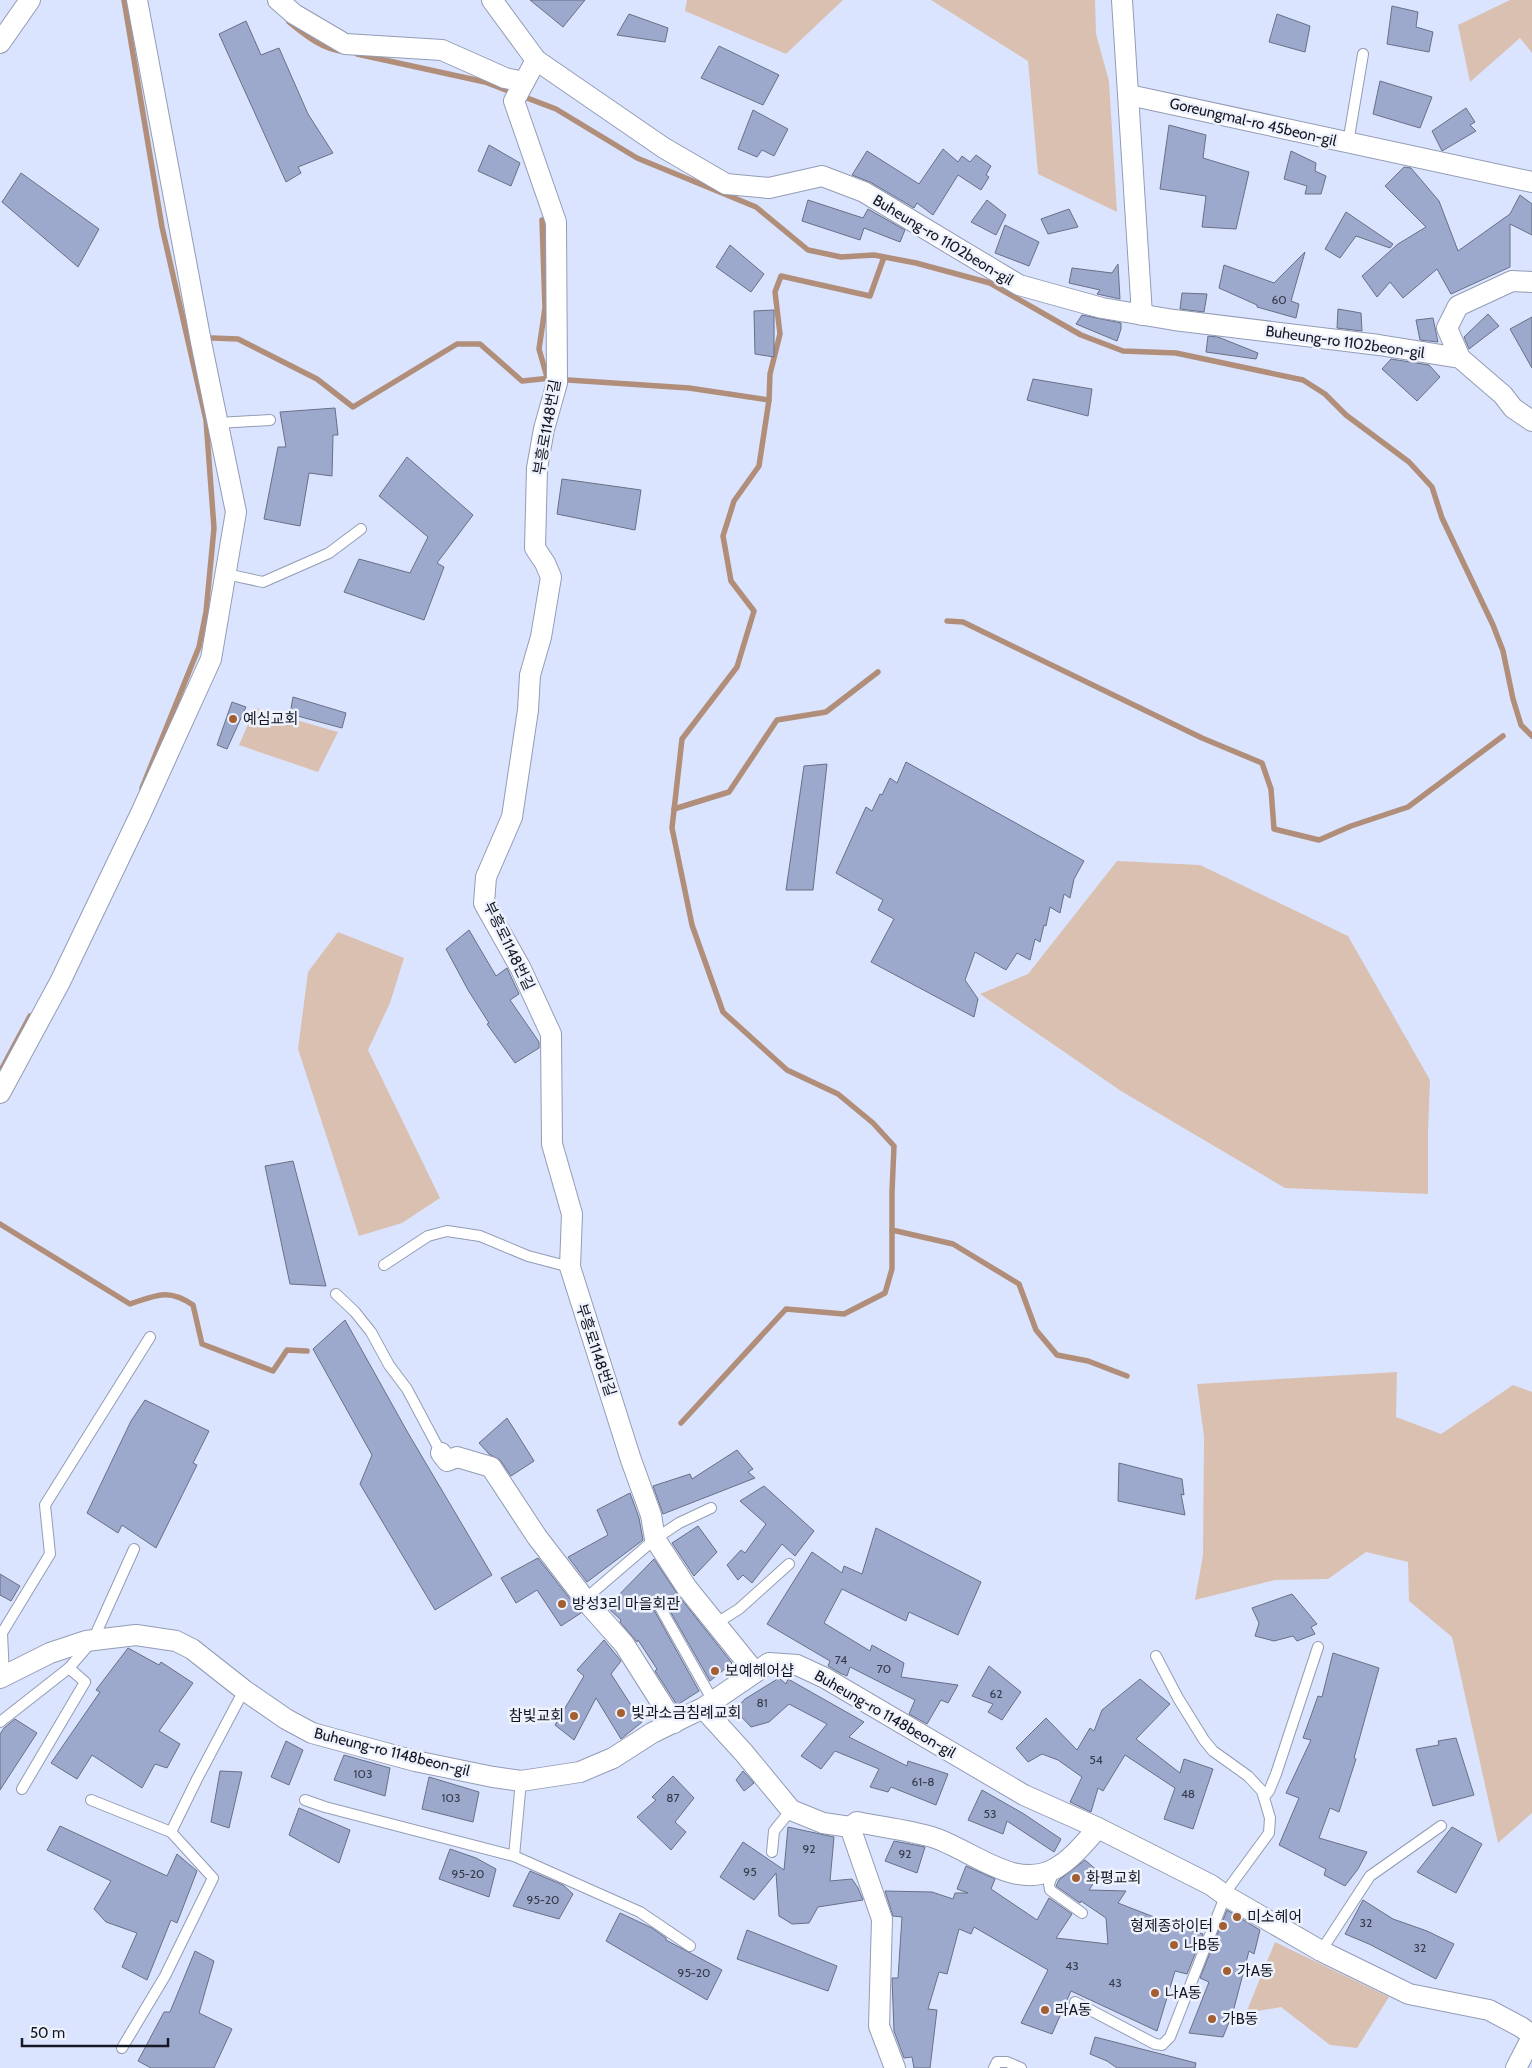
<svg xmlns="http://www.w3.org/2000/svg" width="1532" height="2068" viewBox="0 0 1532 2068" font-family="Cabin,'Noto Sans KR',sans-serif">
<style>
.green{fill:#dac0b1}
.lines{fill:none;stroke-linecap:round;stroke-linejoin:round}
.stream{stroke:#b18e79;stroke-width:5.5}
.building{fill:#9da9cc;stroke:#687087}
.lane-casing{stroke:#939cb5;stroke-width:12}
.street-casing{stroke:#939cb5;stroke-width:22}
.lane{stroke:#fff;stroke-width:10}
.street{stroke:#fff;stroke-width:20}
.poi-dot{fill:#a35e31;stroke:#eef2fd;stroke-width:2}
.labels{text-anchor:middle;stroke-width:5;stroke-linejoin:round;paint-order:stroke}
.number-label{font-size:12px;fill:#373c4c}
.street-label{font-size:15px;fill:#151822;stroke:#eef2fd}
.poi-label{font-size:15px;fill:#151822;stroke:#eef2fd;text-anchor:start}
</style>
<rect width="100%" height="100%" fill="#dbe4ff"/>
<g class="green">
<polygon points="687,0 843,0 786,54 685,11"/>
<polygon points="931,0 1095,0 1096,34 1109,81 1117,212 1038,174 1028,61"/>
<polygon points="1510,0 1532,0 1532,53 1520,38 1470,82 1458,25"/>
<polygon points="255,708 338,732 318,772 239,745"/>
<polygon points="1117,861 1200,865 1348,936 1430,1080 1428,1131 1428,1194 1285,1188 1121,1091 980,994 1028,974"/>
<polygon points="338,932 404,958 390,1003 368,1050 440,1198 402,1223 359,1236 298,1049 308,972"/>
<polygon points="1397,1372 1396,1417 1441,1434 1513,1385 1532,1392 1532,1813 1498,1843 1452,1637 1409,1601 1408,1562 1366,1552 1328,1579 1275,1580 1195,1600 1203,1555 1204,1437 1197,1384"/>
<polygon points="1275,1942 1389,1997 1357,2048 1330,2045 1281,2007 1246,2013"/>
</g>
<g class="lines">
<g class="stream">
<polyline points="124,0 162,227 206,420 214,528 206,612 199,647 142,788"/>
<path d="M 289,22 C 306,36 323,50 346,52"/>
<polyline points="357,54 485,82 556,109 637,158 756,207 808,250 841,257 874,255 916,263 990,283 1081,335 1123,351 1176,353 1303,380 1325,394 1346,415 1409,462 1432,487 1442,518 1493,625 1503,651 1513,699 1521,725 1532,736"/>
<polyline points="542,220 545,308 539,349 547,377"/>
<polyline points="212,338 238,339 317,379 353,407 457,344 480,344 522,381 551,378"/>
<polyline points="568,380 689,388 769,400"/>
<polyline points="947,621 963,622 1202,738 1262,763 1271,789 1274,829 1319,840 1351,826 1408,807 1503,736"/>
<polyline points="674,809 729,792 777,720 826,712 878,672"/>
<polyline points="0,1072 30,1016"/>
<path d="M 0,1224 L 130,1304 C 156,1295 169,1288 193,1305 L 202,1344 L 273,1371 L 287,1350 L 307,1351"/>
<polyline points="892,1230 953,1244 1019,1284 1036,1330 1057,1355 1088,1361 1127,1376"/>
<polyline points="681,1423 786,1309 844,1314 885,1293 892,1269 892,1192 894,1146 873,1123 838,1094 787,1070 723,1012 692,925 672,828 682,739 737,667 754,611 731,581 723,536 734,501 759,466 769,400 770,374 780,334 775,292 781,276 870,296 884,257"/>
</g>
</g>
<g class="building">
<polygon points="530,0 585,0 563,27"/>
<polygon points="1392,6 1418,12 1416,27 1433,32 1429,52 1387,44"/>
<polygon points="629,14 668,28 665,42 617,35"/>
<polygon points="1277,14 1310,26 1305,52 1269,42"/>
<polygon points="246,21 261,55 279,48 308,114 333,153 298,167 301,173 286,182 219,34"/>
<polygon points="719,46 779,75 763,105 701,78"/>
<polygon points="1380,81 1432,97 1420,128 1373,114"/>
<polygon points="1466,108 1475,122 1470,125 1476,131 1442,151 1432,131"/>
<polygon points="753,110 788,129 774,156 762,150 757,157 738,149"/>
<polygon points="1169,125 1206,135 1203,158 1249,172 1236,229 1202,227 1206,196 1160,189"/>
<polygon points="489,145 520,163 511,186 478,171"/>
<polygon points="943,149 958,162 962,156 970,162 976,155 991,166 986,175 989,177 981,190 958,175 933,215 917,203 914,208 870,182 852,175 867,151 919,184"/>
<polygon points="1291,151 1316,163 1315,171 1326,176 1321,194 1305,194 1307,186 1284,179"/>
<polygon points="1404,167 1411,168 1439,201 1458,251 1510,214 1520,195 1532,204 1532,235 1510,224 1510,267 1451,294 1437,269 1403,298 1390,282 1377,297 1362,276 1398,244 1426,227 1385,186"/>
<polygon points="21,173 99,229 78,267 2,202"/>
<polygon points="808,200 863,218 868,209 905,230 900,242 864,228 860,240 802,221"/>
<polygon points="987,200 1006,215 996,235 971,222"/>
<polygon points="1069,209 1078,227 1048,234 1041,219"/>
<polygon points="1346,212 1393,244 1390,248 1356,236 1340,258 1325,249"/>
<polygon points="1005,225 1039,242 1029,266 995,253"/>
<polygon points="730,245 764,274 751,292 716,267"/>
<polygon points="1305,252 1291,301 1299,304 1296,318 1257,307 1257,305 1219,288 1224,265 1274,283"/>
<polygon points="1118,264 1120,299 1097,294 1100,290 1069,283 1072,268 1112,273"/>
<polygon points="1182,293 1207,294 1204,312 1180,309"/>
<polygon points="1338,309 1361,313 1362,331 1337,328"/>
<polygon points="774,310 774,357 755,354 754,311"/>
<polygon points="1488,314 1499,326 1469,349 1464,337"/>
<polygon points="1082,315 1121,323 1121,329 1117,341 1076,324"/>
<polygon points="1532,317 1532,368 1510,329"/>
<polygon points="1433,318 1438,342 1420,340 1416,320"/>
<polygon points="1208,336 1218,337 1258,353 1256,359 1206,352"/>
<polygon points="1391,359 1429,365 1440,377 1417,401 1382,369"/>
<polygon points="1033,379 1092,389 1088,416 1027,400"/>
<polygon points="335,408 338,435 333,435 332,476 309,473 300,526 264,519 278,447 286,447 280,412"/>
<polygon points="407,457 473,515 437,563 444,567 424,620 344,592 359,559 410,573 428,537 379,496"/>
<polygon points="562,479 641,490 635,530 557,514"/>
<polygon points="293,697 346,713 342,728 290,714"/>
<polygon points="232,702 246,707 227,749 217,745"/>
<polygon points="906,762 1084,861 1074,879 1070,898 1064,894 1060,913 1050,907 1046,926 1044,925 1040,942 1035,939 1030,960 1017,953 1006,970 975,952 965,980 978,999 974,1017 871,962 894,919 878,910 883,900 836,873 866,807 872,811 880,794 882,795 890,778 897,783"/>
<polygon points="827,764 813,890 786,890 804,766"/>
<polygon points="469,930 496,976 507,968 519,994 510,1000 539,1042 539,1048 515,1063 487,1024 489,1023 468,990 446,949"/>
<polygon points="293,1161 326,1286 290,1284 265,1166"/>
<polygon points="345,1320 408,1433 492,1575 435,1610 360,1484 372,1455 313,1349"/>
<polygon points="145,1400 209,1431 193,1463 197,1465 156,1548 122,1525 118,1533 87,1513 131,1421"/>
<polygon points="507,1418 534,1461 511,1476 500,1460 489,1454 479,1443"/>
<polygon points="737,1450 753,1469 748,1472 755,1478 663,1514 653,1486 690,1474 692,1479"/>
<polygon points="1119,1463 1182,1479 1184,1495 1181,1494 1185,1515 1118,1501"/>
<polygon points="764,1486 814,1531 795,1556 782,1544 752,1583 743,1575 738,1580 727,1565 741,1550 745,1553 766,1524 740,1501"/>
<polygon points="630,1493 639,1518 643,1540 587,1582 568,1557 608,1535 597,1510"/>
<polygon points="698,1526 717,1552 694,1576 672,1543"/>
<polygon points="876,1528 981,1582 958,1635 909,1612 906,1621 842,1589 824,1623 870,1651 872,1645 904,1663 901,1677 958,1685 948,1703 941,1700 927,1724 909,1714 915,1700 850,1667 847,1676 840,1673 828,1666 830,1661 767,1624 812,1552 842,1573 844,1566 862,1574"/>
<polygon points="538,1558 581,1613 561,1626 537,1590 516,1603 501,1578"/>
<polygon points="654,1559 678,1595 732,1663 710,1681 666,1604 661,1600 656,1601 653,1606 654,1610 699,1691 677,1705 655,1671 657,1669 638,1640 637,1642 620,1622 621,1620 607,1607"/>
<polygon points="0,1574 20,1586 11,1601 0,1595"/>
<polygon points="1292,1594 1317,1624 1311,1627 1315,1634 1297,1641 1293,1636 1274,1641 1255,1636 1259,1623 1252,1608"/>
<polygon points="604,1640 621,1661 611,1674 642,1722 621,1739 596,1698 574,1740 555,1725 584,1676 577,1670"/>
<polygon points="128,1648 159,1665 161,1662 193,1683 159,1731 180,1744 167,1768 155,1764 142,1788 92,1755 77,1779 51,1763 100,1692 96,1690"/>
<polygon points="1333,1653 1379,1668 1354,1758 1356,1759 1339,1812 1330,1808 1319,1838 1367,1852 1358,1869 1345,1886 1324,1875 1326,1869 1279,1845 1299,1798 1286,1793 1311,1740 1303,1738 1318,1696 1322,1697"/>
<polygon points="989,1666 1021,1692 1002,1720 988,1712 993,1704 972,1696"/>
<polygon points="779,1678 786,1684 788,1679 864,1722 849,1737 907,1766 908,1761 948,1774 936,1805 891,1787 888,1792 870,1787 879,1769 835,1751 821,1769 801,1756 827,1724 789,1704 769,1722 751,1727 735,1710 745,1699"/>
<polygon points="1140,1679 1170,1704 1136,1739 1180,1773 1184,1759 1213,1769 1193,1829 1164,1819 1175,1788 1125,1755 1103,1791 1098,1788 1091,1812 1070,1802 1082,1777 1058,1760 1042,1754 1028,1762 1016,1748 1046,1718 1077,1750 1090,1728 1094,1731 1102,1710"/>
<polygon points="15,1719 37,1733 0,1790 0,1734 4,1728"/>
<polygon points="1456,1738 1474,1795 1433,1806 1416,1749 1439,1745 1438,1741"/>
<polygon points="286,1741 303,1750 289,1785 271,1777"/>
<polygon points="344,1755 390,1768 385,1796 334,1780"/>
<polygon points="220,1771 242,1772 229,1828 211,1822"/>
<polygon points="743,1771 754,1783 744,1791 736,1780"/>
<polygon points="673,1776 694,1798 675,1822 686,1832 671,1850 637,1817 656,1800 652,1797"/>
<polygon points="429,1777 479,1792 473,1822 422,1809"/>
<polygon points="982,1790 1024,1814 1061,1839 1054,1852 1007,1821 1003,1834 968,1820"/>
<polygon points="299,1808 350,1830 339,1863 289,1835"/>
<polygon points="60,1826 167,1876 177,1854 197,1871 177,1923 171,1920 147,1980 122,1967 137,1933 106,1922 94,1909 111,1881 47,1850"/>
<polygon points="788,1827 834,1837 830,1881 852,1879 858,1888 863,1900 818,1907 809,1923 792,1924 779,1916 776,1873 754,1900 720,1877 743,1842 784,1870"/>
<polygon points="1452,1827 1482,1844 1456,1893 1417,1872"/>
<polygon points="894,1841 925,1847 917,1873 885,1861"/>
<polygon points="450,1849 476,1858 496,1869 489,1897 439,1879"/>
<polygon points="1085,1860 1100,1873 1089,1890 1126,1891 1118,1903 1154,1917 1153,1919 1203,1934 1187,1974 1175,1971 1157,2031 1071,1991 1052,2034 1021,2023 1048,1970 974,1927 971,1934 959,1929 947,1974 939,1972 928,2009 937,2010 930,2068 914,2068 912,2057 904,2058 894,2031 892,1978 898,1978 902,1917 893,1916 885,1891 932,1892 953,1899 955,1893 968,1893 957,1889 966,1866 995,1879 991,1889 1037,1920 1049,1898 1072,1914 1056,1938 1108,1944 1106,1918 1081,1901 1080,1903 1056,1886 1059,1880"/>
<polygon points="530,1871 563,1885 573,1894 559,1919 513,1906"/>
<polygon points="1363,1900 1393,1919 1427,1931 1454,1944 1436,1979 1369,1944 1345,1934"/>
<polygon points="1227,1910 1260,1930 1254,1954 1249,1951 1233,2012 1223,2037 1189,2033 1209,1982 1200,1978"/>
<polygon points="620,1913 652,1928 666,1938 666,1940 722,1970 707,2000 606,1941"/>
<polygon points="747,1930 837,1966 828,1991 737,1959"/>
<polygon points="195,1951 214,1961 199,2013 232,2029 214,2068 151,2068 138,2061 164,2012 170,2012"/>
<polygon points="1095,2037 1196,2063 1195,2068 1117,2068 1107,2061 1090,2054"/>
</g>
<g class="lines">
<g class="lane-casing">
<g id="lane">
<polyline points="1348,143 1363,54"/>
<polyline points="218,423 270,420"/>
<polyline points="226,574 263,582 329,553 361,529"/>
<polyline points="384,1265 428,1236 447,1231 480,1236 528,1256 570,1267"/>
<polyline points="336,1294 355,1312 371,1332 389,1365 407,1389 441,1453"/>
<polyline points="585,1599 655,1539 679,1523 711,1508"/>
<polyline points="660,1607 713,1701"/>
<polyline points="715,1624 739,1609 789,1564"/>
<polyline points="4,1676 2,1633 50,1554 45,1505 150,1337"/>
<polyline points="0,1722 69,1668 93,1640 134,1549"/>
<polyline points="22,1789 85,1682 69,1668"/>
<polyline points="1264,1797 1269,1791 1276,1774 1318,1647"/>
<polyline points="91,1800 171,1832 213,1878 165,1976 122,2048"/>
<polyline points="305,1800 325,1807 514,1856 640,1912 690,1946"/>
<polyline points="171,1832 197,1779 244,1690"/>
<polyline points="772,1852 774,1831 791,1810"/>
<polyline points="514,1856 521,1781"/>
<polyline points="1055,1869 1049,1884 1050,1890 1082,1913"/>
<polyline points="1321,1951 1370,1876 1441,1826"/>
<polyline points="1075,2002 1155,2044 1162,2045 1170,2037 1228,1889 1269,1833 1270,1818 1262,1791 1248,1776 1213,1751 1204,1740 1178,1698 1156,1656"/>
<polyline points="994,2068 997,2062 1007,2062 1021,2068"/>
</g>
</g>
<g class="street-casing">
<g id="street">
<polyline points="278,0 294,14 345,44 442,50 505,78 524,82"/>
<polyline points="492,0 536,60 664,148 726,184 769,188 822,176 864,192 1019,285 1102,308 1174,320 1379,345 1460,358 1503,395 1513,408 1532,421"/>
<polyline points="1122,0 1142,315"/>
<polyline points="0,43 30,0"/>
<polyline points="536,60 514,101 556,222 557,383 544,429 537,468 535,548 545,563 551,577 541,637 530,675 528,710 512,817 486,877 484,903 521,969 551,1034 552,1144 572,1214 570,1267 631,1460 651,1515 655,1539 687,1588 754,1671"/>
<polyline points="1129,95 1532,182"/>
<polyline points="1460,358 1447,328 1458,306 1512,281 1532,282"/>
<polyline points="0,1093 60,982 141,813 211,659 236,512 201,342 137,0"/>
<polyline points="441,1453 447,1461 457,1457 491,1467 537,1537 591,1607 624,1644 674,1723"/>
<polyline points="0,1678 50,1653 86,1641 136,1635 176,1641 192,1649 244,1690 286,1719 312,1733 415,1761 493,1777 521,1781 580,1772 613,1758 652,1733 703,1708 769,1663 797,1665 825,1678 1024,1795 1098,1828 1211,1885 1226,1896 1321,1951 1409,1994 1489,2010 1521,2027 1532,2035"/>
<polyline points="703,1708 744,1753 791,1810 823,1823 850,1827"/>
<path d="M 850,1827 L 857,1822 C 882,1827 908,1830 932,1837 C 971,1849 1015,1892 1056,1868 C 1073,1858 1085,1842 1098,1828"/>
<polyline points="850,1827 882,1919 879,2026 895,2068"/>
<polyline points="1516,2068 1532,2037"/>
</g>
</g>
<use href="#lane" class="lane"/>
<use href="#street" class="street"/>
</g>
<g class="poi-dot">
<circle cx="233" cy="719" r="5"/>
<circle cx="562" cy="1604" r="5"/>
<circle cx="715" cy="1671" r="5"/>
<circle cx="621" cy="1713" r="5"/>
<circle cx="574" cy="1716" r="5"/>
<circle cx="1076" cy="1878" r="5"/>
<circle cx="1237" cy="1917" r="5"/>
<circle cx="1223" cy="1926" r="5"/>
<circle cx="1174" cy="1945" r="5"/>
<circle cx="1227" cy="1971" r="5"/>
<circle cx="1155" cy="1993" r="5"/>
<circle cx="1045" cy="2010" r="5"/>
<circle cx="1212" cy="2019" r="5"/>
</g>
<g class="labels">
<g class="number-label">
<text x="1279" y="304">60</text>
<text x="841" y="1664">74</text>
<text x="884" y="1673">70</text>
<text x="996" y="1698">62</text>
<text x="762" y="1707">81</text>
<text x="1096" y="1764">54</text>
<text x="363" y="1778">103</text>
<text x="923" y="1786">61-8</text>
<text x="1188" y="1798">48</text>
<text x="451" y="1802">103</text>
<text x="673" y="1802">87</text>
<text x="990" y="1818">53</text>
<text x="809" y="1853">92</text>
<text x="905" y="1858">92</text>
<text x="750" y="1876">95</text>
<text x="468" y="1878">95-20</text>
<text x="543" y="1904">95-20</text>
<text x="1366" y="1927">32</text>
<text x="1420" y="1952">32</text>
<text x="1072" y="1970">43</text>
<text x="694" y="1977">95-20</text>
<text x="1115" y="1987">43</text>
</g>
<g class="street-label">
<text transform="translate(1253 122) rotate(13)" y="5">Goreungmal-ro 45beon-gil</text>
<text transform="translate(943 240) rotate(31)" y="5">Buheung-ro 1102beon-gil</text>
<text transform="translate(1345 342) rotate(8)" y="5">Buheung-ro 1102beon-gil</text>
<text transform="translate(547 427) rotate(-80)" y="5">부흥로1148번길</text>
<text transform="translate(509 946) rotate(64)" y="5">부흥로1148번길</text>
<text transform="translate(596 1350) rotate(72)" y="5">부흥로1148번길</text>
<text transform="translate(885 1714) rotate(30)" y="5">Buheung-ro 1148beon-gil</text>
<text transform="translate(392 1752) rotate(14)" y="5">Buheung-ro 1148beon-gil</text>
</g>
<g class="poi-label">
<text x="243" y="724">예심교회</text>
<text x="572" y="1609">방성3리 마을회관</text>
<text x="725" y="1676">보예헤어샵</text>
<text x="631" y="1718">빛과소금침례교회</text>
<text x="564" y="1721" text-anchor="end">참빛교회</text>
<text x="1086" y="1883">화평교회</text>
<text x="1247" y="1922">미소헤어</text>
<text x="1213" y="1931" text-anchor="end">형제종하이터</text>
<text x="1184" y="1950">나B동</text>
<text x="1237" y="1976">가A동</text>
<text x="1165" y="1998">나A동</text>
<text x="1055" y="2015">라A동</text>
<text x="1222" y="2024">가B동</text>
</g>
</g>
<path d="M22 2038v8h146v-8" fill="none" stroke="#151822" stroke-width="2.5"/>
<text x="30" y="2038" font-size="15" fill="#151822" stroke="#eef2fd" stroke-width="4" paint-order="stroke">50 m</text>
</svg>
